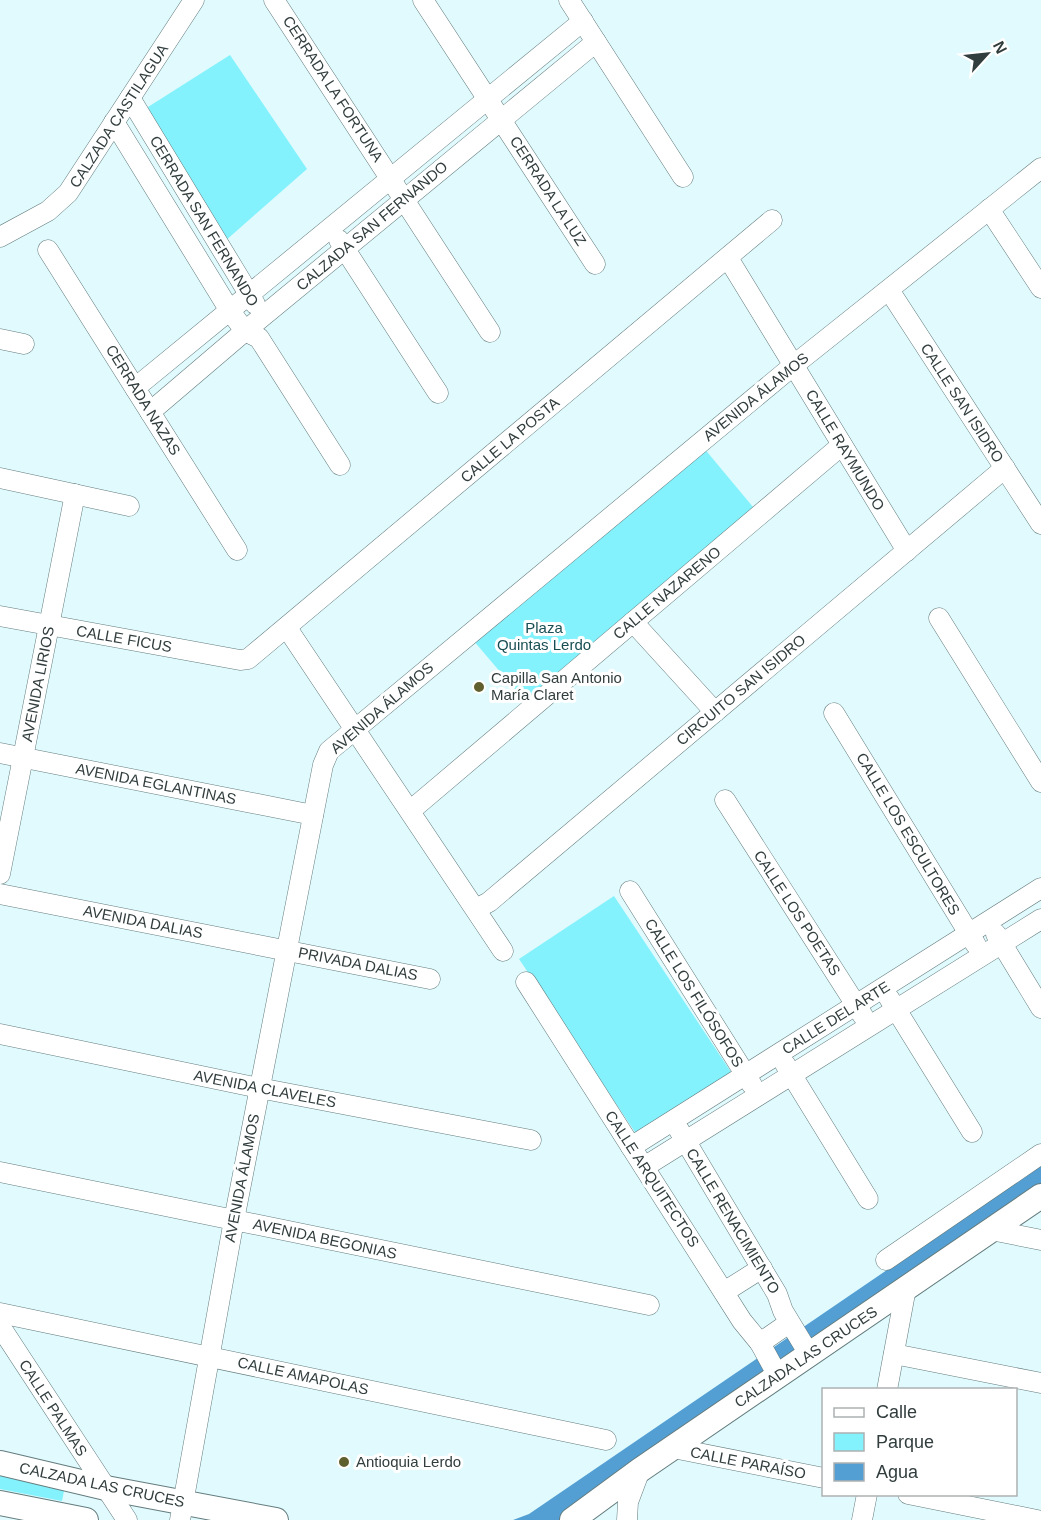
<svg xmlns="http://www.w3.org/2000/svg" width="1041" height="1520" viewBox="0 0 1041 1520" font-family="Arial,sans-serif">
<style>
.green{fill:#83f2fd}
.water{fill:#539fd4}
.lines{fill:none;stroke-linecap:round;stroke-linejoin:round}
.minor-casing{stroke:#647c7e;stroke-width:21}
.tertiary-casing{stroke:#647c7e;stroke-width:26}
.minor{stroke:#fff;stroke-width:20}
.tertiary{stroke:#fff;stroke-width:24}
.poi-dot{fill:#5f602d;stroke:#fff;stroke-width:2}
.labels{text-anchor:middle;stroke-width:6;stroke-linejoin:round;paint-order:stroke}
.street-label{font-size:15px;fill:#323d3e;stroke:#fff}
.park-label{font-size:15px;fill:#184e53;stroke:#fff}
.poi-label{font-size:15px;fill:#323d3e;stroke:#fff;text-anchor:start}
</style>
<rect width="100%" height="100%" fill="#e0fafd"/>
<g class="green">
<polygon points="230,55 307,169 224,242 159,138 148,107"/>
<polygon points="703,447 758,513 529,706 473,640"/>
<polygon points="614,896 731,1072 637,1135 519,959"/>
<polygon points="0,1470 65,1486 62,1501 0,1489"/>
</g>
<polygon class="water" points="1041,1165 1041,1185 562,1520 513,1520 529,1514"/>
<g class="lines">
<g class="minor-casing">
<g id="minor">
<polyline points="274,0 490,332"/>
<polyline points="423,0 595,264"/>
<polyline points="569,0 683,177"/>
<polyline points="130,98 255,304"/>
<polyline points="114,122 230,311 245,331 259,338 340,465"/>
<polyline points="989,209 1041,288"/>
<polyline points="0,237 48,211 68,193 194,0"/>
<polyline points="339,240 438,393"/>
<polyline points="48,250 237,550"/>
<polyline points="728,258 907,551"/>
<polyline points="889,290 1041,524"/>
<polyline points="0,339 24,344"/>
<polyline points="135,388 583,21"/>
<polyline points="150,412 245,331 596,42"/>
<polyline points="0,478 129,506"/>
<polyline points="0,616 240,660 248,659 772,220"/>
<polyline points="939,618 1041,782"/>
<polyline points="633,622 715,712"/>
<polyline points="287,628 503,951"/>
<polyline points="834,713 976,945"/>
<polyline points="0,753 313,815"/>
<polyline points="725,800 863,1016"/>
<polyline points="410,811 842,445"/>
<polyline points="0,874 75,494"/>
<polyline points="630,891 752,1085"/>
<polyline points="0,894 430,979"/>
<polyline points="476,909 489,902 1005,468"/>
<polyline points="996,934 1041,1008"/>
<polyline points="526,982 742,1321 760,1343 778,1376"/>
<polyline points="889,998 972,1132"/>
<polyline points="0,1034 259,1088 531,1140"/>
<polyline points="785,1064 868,1199"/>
<polyline points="679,1130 777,1294 783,1311 809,1354"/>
<polyline points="631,1147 1041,888"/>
<polyline points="644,1167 1041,919"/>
<polyline points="0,1172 649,1305"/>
<polyline points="991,1230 1041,1240"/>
<polyline points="886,1260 1041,1154"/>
<polyline points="724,1292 762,1268"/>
<polyline points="0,1313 606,1440"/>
<polyline points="0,1326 127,1520"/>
<polyline points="760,1343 789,1323"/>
<polyline points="894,1354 1041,1383"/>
<polyline points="887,1390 906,1288"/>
<polyline points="673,1448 824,1478"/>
<polyline points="908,1494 1037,1520"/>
<polyline points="180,1520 234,1220 323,765 329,751 794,365 1041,168"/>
<polyline points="627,1520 628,1502 640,1470"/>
<polyline points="862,1520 867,1494"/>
</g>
</g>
<g class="tertiary-casing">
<g id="tertiary">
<polyline points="0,1463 106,1488 276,1520"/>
<polyline points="0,1503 86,1520"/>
<polyline points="572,1520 640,1470 1041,1196"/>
</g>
</g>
<use href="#minor" class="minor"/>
<use href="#tertiary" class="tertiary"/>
</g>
<g class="poi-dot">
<circle cx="479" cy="687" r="6"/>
<circle cx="344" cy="1462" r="6"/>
</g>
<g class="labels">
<g class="street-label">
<text transform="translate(333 89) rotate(57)" y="5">CERRADA LA FORTUNA</text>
<text transform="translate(119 116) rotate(-57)" y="5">CALZADA CASTILAGUA</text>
<text transform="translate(548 191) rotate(57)" y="5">CERRADA LA LUZ</text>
<text transform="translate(204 221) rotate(59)" y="5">CERRADA SAN FERNANDO</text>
<text transform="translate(372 226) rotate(-40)" y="5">CALZADA SAN FERNANDO</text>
<text transform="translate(756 397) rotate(-39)" y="5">AVENIDA ÁLAMOS</text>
<text transform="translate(143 400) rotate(58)" y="5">CERRADA NAZAS</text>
<text transform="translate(962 403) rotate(57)" y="5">CALLE SAN ISIDRO</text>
<text transform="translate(510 440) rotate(-40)" y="5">CALLE LA POSTA</text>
<text transform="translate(845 450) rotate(59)" y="5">CALLE RAYMUNDO</text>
<text transform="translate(667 593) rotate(-40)" y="5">CALLE NAZARENO</text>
<text transform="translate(124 639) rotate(10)" y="5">CALLE FICUS</text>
<text transform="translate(38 684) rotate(-79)" y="5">AVENIDA LIRIOS</text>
<text transform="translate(741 690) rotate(-40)" y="5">CIRCUITO SAN ISIDRO</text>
<text transform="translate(382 708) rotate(-41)" y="5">AVENIDA ÁLAMOS</text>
<text transform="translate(156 784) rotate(11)" y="5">AVENIDA EGLANTINAS</text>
<text transform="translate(908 834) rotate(59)" y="5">CALLE LOS ESCULTORES</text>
<text transform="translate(797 913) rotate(57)" y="5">CALLE LOS POETAS</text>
<text transform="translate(143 922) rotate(11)" y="5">AVENIDA DALIAS</text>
<text transform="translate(358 964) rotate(11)" y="5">PRIVADA DALIAS</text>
<text transform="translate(694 993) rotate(58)" y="5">CALLE LOS FILÓSOFOS</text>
<text transform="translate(836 1018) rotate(-32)" y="5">CALLE DEL ARTE</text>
<text transform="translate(265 1089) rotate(11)" y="5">AVENIDA CLAVELES</text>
<text transform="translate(242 1178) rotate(-79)" y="5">AVENIDA ÁLAMOS</text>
<text transform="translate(652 1179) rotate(57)" y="5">CALLE ARQUITECTOS</text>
<text transform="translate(733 1221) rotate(59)" y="5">CALLE RENACIMIENTO</text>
<text transform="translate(325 1239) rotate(12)" y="5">AVENIDA BEGONIAS</text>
<text transform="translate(806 1357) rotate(-34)" y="5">CALZADA LAS CRUCES</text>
<text transform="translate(303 1376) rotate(12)" y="5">CALLE AMAPOLAS</text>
<text transform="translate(53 1408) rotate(57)" y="5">CALLE PALMAS</text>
<text transform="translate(748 1463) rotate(11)" y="5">CALLE PARAÍSO</text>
<text transform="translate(102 1485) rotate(12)" y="5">CALZADA LAS CRUCES</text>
</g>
<g class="park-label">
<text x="544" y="633">Plaza<tspan x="544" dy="17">Quintas Lerdo</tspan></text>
</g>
<g class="poi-label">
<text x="491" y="683">Capilla San Antonio<tspan x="491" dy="17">María Claret</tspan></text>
<text x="356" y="1467">Antioquia Lerdo</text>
</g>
</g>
<rect x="822" y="1388" width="195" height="108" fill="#ffffff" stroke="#adb1b2" stroke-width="1.5"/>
<rect x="834" y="1408" width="30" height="9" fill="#ffffff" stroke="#adb1b2" stroke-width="1.5"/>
<text x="876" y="1418" font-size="18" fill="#323d3e">Calle</text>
<rect x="834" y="1433" width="30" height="18" fill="#83f2fd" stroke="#adb1b2" stroke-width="1.5"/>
<text x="876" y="1448" font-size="18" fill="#323d3e">Parque</text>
<rect x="834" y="1463" width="30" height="18" fill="#539fd4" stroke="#adb1b2" stroke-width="1.5"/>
<text x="876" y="1478" font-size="18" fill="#323d3e">Agua</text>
<g transform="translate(987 54) rotate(63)" stroke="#ffffff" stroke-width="4.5" paint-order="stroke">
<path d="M0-4.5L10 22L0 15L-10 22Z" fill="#323d3e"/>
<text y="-9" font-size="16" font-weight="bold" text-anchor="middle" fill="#323d3e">N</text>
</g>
</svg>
